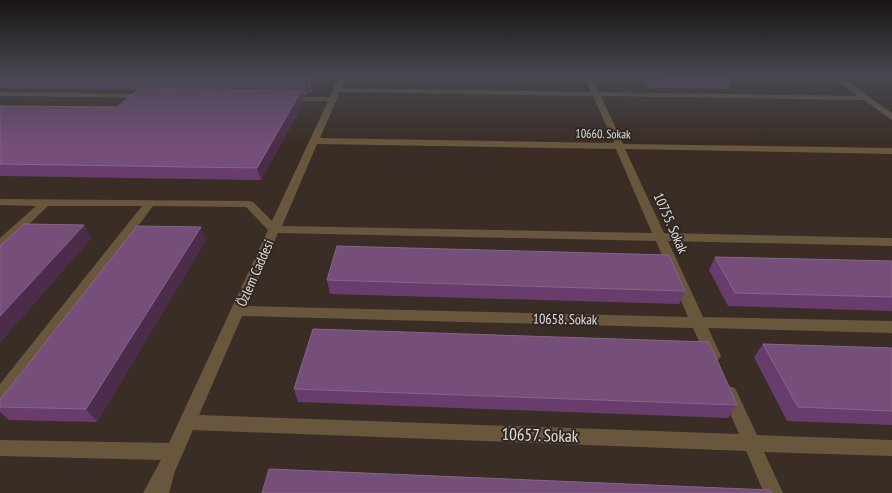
<svg xmlns="http://www.w3.org/2000/svg" width="892" height="493" viewBox="0 0 892 493" font-family="'PT Sans Narrow',sans-serif">
<style>
.built{fill:#3a2d26}
.lines{fill:none;stroke-linecap:round;stroke-linejoin:round}
.minor{fill:#69573d;fill-rule:evenodd}
.wall{fill:#683d6d}
.shaded-wall{fill:#4b2d4b}
.building{fill:#754e79;stroke:#876588}
.labels{text-anchor:middle;stroke-width:4;stroke-linejoin:round;paint-order:stroke}
.far-street-label{font-size:12px;fill:#e3dedb;stroke:#2e2723}
.street-label{font-size:14px;fill:#e3dedb;stroke:#2e2723}
.near-street-label{font-size:17px;fill:#e3dedb;stroke:#2e2723}
</style>
<rect width="100%" height="100%" fill="#2e2723"/>
<rect class="built" x="0" y="76" width="892" height="417"/>
<g class="lines">
<g class="minor">
<path d="M 339,76 L 347,76 L 342,88 L 591,92 L 584,76 L 592,76 L 599,92 L 857,96 L 831,76 L 840,76 L 892,113 L 892,120 L 864,100 L 601,96 L 623,144 L 892,148 L 892,154 L 625,149 L 664,233 L 892,238 L 892,246 L 668,241 L 703,317 L 892,321 L 892,333 L 708,328 L 721,356 L 718,360 L 713,362 L 708,360 L 693,328 L 242,316 L 199,415 L 739,434 L 721,393 L 723,388 L 729,386 L 735,388 L 757,435 L 892,440 L 892,456 L 764,452 L 783,493 L 764,493 L 746,451 L 193,430 L 175,471 L 169,493 L 143,493 L 161,460 L 0,456 L 0,440 L 169,443 L 268,230 L 246,207 L 153,206 L 6,401 L 0,403 L 0,384 L 142,206 L 48,206 L 4,248 L 0,249 L 0,238 L 36,206 L 0,205 L 0,199 L 249,201 L 253,202 L 272,221 L 328,101 L 287,101 L 283,99 L 287,97 L 330,97 ZM 340,92 L 593,96 L 614,143 L 320,138 ZM 317,144 L 616,149 L 652,233 L 282,226 ZM 278,233 L 656,241 L 688,317 L 247,306 Z"/>
<polygon points="861,76 892,76 892,78 865,78"/>
<polygon points="0,92 147,94 151,96 147,98 0,96"/>
</g>
</g>
<g class="wall">
<polygon points="0,76 321,76 312,92 309,92 307,95 302,95 304,102 261,180 0,176 0,106 117,107 138,90 0,88"/>
<polygon points="640,76 730,76 733,79 729,89 648,88"/>
<polygon points="206,240 97,422 9,420 0,412 0,400"/>
<polygon points="715,257 892,261 892,311 728,306 709,270"/>
<polygon points="327,280 685,291 679,304 330,294"/>
<polygon points="763,344 892,348 892,425 787,421 754,357"/>
<polygon points="294,389 737,405 728,418 298,402"/>
</g>
<g class="shaded-wall">
<polygon points="313,76 321,76 312,92 310,81"/>
<polygon points="307,81 309,92 307,95 305,84"/>
<polygon points="301,91 304,102 261,180 257,168"/>
<polygon points="84,225 92,238 0,343 0,316"/>
<polygon points="201,227 206,240 97,422 86,409"/>
</g>
<g class="building">
<polygon points="0,76 313,76 310,81 307,81 305,84 147,82 150,79 0,78"/>
<polygon points="650,76 730,76 733,79 651,77"/>
<polygon points="139,89 301,91 257,168 0,164 0,106 117,107"/>
<polygon points="24,224 84,225 0,316 0,246"/>
<polygon points="137,226 201,227 86,409 0,407 0,400"/>
<polygon points="337,246 669,255 685,291 327,280"/>
<polygon points="715,257 892,261 892,297 735,293"/>
<polygon points="313,329 709,342 737,405 294,389"/>
<polygon points="763,344 892,348 892,411 798,407"/>
<polygon points="269,469 770,490 772,493 262,493"/>
</g>
<linearGradient id="sky" x2="0" y2="1"><stop stop-color="#191513"/><stop offset="0.52" stop-color="#464750"/><stop offset="1" stop-color="#464750" stop-opacity="0"/></linearGradient>
<rect width="892" height="145" fill="url(#sky)"/>
<g class="labels">
<g class="far-street-label">
<text transform="translate(603 134) rotate(1)" y="4">10660. Sokak</text>
</g>
<g class="street-label">
<text transform="translate(671 223) rotate(66)" y="5">10755. Sokak</text>
<text transform="translate(255 273) rotate(-66)" y="5">Özlem Caddesi</text>
<text transform="translate(565 319) rotate(1)" y="5">10658. Sokak</text>
</g>
<g class="near-street-label">
<text transform="translate(540 435) rotate(2)" y="6">10657. Sokak</text>
</g>
</g>
</svg>
